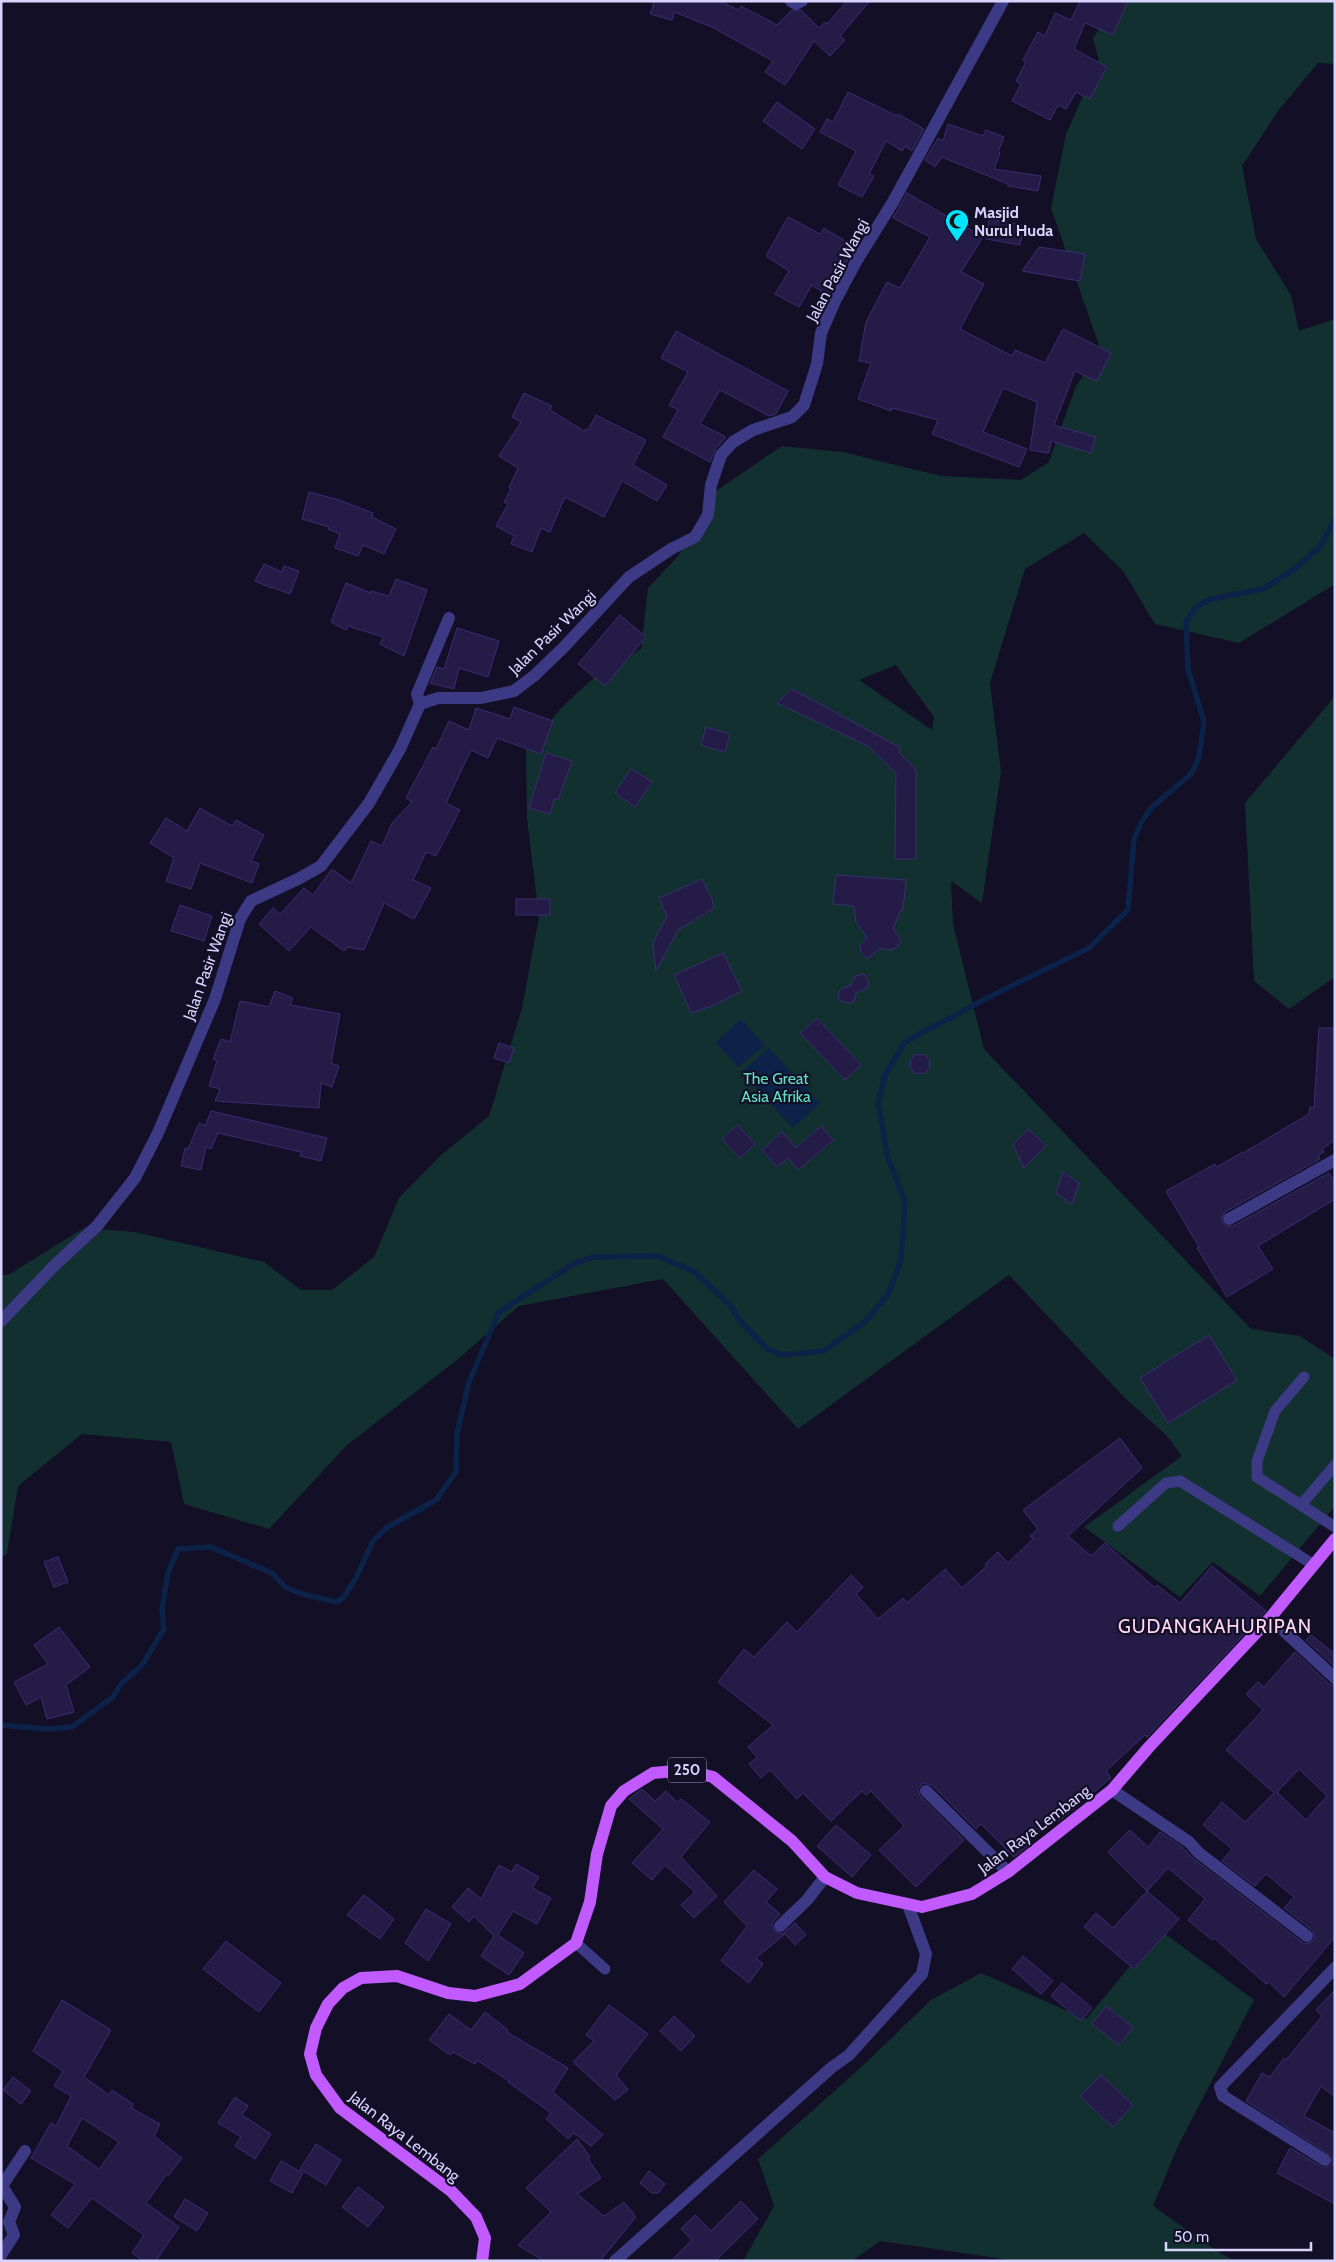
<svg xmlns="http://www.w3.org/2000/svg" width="1336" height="2262" viewBox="0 0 1336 2262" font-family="Cabin,sans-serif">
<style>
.green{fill:#12302f;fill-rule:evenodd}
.water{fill:#0c2248}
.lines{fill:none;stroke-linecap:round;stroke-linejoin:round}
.stream{stroke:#0c2248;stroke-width:5.5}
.building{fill:#241b47;stroke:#3b2d73;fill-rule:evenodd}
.service{stroke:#3d3a85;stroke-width:11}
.minor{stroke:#3d3a85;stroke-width:12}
.primary{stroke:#c25bff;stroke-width:12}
.labels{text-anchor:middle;stroke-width:4.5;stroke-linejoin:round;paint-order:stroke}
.shield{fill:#130f26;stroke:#9e99be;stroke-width:1}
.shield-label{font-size:15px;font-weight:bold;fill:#d9d4ff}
.poi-label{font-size:16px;font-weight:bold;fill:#d9d4ff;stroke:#130f26;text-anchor:start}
.street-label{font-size:16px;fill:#d9d4ff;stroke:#130f26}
.park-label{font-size:16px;fill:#5fe0c0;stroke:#130f26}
.quarter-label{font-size:19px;letter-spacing:1px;fill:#ffd6f0;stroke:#130f26}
</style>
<rect width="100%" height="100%" fill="#130f26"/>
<g class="green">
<path d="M 1115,1 L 1335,1 L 1335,64 L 1318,63 L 1278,111 L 1242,166 L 1256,239 L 1291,295 L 1299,331 L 1335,319 L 1335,584 L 1239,643 L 1155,624 L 1123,571 L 1084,533 L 1025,569 L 990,683 L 1001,772 L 982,903 L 951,881 L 953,924 L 984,1049 L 1251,1329 L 1300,1336 L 1335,1359 L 1335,1506 L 1260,1596 L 1213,1562 L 1180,1597 L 1084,1527 L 1182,1456 L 1167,1436 L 1125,1398 L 1009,1275 L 798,1429 L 663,1279 L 519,1306 L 457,1360 L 347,1445 L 269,1529 L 184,1504 L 171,1442 L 82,1434 L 18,1486 L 7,1553 L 1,1559 L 1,1275 L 8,1275 L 84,1228 L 135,1232 L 264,1262 L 301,1290 L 332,1290 L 374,1257 L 399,1198 L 441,1155 L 489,1116 L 522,1008 L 539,917 L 527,819 L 526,749 L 565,704 L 597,675 L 641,649 L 648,588 L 679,555 L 713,493 L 782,446 L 843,452 L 941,476 L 1021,480 L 1049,462 L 1076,386 L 1101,351 L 1051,208 L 1066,134 L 1099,60 L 1093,39 ZM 896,665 L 934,717 L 932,730 L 859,680 Z"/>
<polygon points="1335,696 1335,977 1289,1009 1254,981 1245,803"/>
<polygon points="1160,1930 1254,2000 1178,2146 1153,2206 1220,2253 1235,2261 1017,2261 880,2241 852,2261 743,2261 774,2206 758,2159 858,2070 931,2000 981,1973 1086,2019"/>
</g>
<g class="water">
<polygon points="741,1019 765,1045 738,1067 716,1042"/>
<polygon points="769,1048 820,1103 793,1128 742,1072"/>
</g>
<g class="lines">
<polyline class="stream" points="1,1725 46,1729 72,1727 112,1698 121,1684 142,1665 164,1629 162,1610 168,1573 178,1549 211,1547 272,1573 285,1587 302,1594 337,1602 344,1597 356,1578 373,1541 386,1528 436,1500 456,1472 457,1433 469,1382 499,1312 575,1263 593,1257 657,1256 693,1271 730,1305 740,1321 766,1348 782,1355 824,1351 866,1321 888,1294 901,1260 905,1202 888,1158 878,1103 885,1075 905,1042 989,997 1089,948 1128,910 1134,839 1141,823 1151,808 1192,773 1199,757 1204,722 1188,669 1186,622 1196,607 1211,599 1263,589 1293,570 1320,547 1335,519"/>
</g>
<g class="building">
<polygon points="649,1 719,1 739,10 741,6 777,25 791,11 801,10 819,28 825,22 827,24 847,1 870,1 840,36 845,40 830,56 814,41 785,85 765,72 773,61 712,27 674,12 672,20 650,14 654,3"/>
<polygon points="1080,1 1128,1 1113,35 1085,23 1074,49 1107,67 1090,99 1076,92 1066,109 1058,105 1050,120 1012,101 1021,84 1016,81 1026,62 1023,60 1038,32 1045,36 1055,13 1071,20"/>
<polygon points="848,92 897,116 898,114 924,129 912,151 905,146 902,151 886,141 869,174 874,176 862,197 838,185 856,151 820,132 827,119 833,122"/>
<polygon points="777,102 815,129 802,149 763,121"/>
<polygon points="948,124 983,136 986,130 1004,137 998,152 1000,153 994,169 1041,176 1038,191 1008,186 1008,184 942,157 935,167 925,160 938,138 943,141"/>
<polygon points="907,193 983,237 961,272 984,284 960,329 1012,356 1015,350 1045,363 1063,329 1111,353 1097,381 1075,371 1054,425 1096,437 1091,453 1051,441 1049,453 1030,450 1037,402 1003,388 983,432 1027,449 1019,467 932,434 938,420 892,408 891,411 858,399 871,363 859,361 866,322 887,282 900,288 930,237 893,218"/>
<polygon points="788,217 820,234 824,228 855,247 828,296 812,285 799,307 775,294 789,271 766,256"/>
<polygon points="989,219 1024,225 1020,245 986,239"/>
<polygon points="1039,247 1085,254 1080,281 1022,271"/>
<polygon points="676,331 788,391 776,414 769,416 720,390 700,424 726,437 715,450 710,462 663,437 678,410 669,405 688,372 661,358"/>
<polygon points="524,393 552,406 550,410 584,431 586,429 588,430 596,415 646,440 633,465 667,485 657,501 622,481 604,517 565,497 550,532 541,528 532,552 511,544 514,536 496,526 508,504 504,502 511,489 509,488 518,468 499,456 521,422 512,417"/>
<polygon points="309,492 339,500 373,513 372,517 396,529 384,554 363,545 358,556 335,548 340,534 328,529 329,527 302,519"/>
<polygon points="264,564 282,572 284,566 299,571 290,594 272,587 271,588 255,581"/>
<polygon points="396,579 427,590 404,656 380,644 383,637 348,626 346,630 331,622 346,583 371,593 371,591 389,596"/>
<polygon points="620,615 646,637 605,686 578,664"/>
<polygon points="457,628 499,641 488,677 459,668 454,689 430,683 437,667 444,669"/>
<polygon points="792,689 901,748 899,752 916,770 916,859 895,859 896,773 868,746 777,703"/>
<polygon points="514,707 553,721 541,754 497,738 488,758 471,750 446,803 460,810 436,856 426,852 413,880 431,888 414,919 384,903 364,950 348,947 344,951 311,927 289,951 259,924 273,908 280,914 304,888 313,895 332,869 351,883 371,841 382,846 392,823 412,802 406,798 433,747 436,749 449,721 469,730 476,708 510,719"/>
<polygon points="706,727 730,734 725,752 701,745"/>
<polygon points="546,753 572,761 558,800 554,799 550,814 529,808"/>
<polygon points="631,769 652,782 635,807 615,793"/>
<polygon points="200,808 232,826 236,820 264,835 251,861 259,864 252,883 200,863 191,889 166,881 174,858 150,843 166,818 187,831"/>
<polygon points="836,875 906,880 903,910 901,910 893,928 901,941 897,947 892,950 880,948 867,959 861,953 860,945 867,937 856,922 854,906 833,904"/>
<polygon points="702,879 712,899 714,908 678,930 656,971 653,943 667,916 659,898"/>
<rect x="516" y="899" width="34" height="16"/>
<polygon points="180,905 212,916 204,941 171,931"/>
<polygon points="723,953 742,991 714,1005 691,1013 674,975"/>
<polygon points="864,974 869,983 866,989 856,993 854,1001 850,1003 842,1002 838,997 839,992 842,988 850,986 855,976"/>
<polygon points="275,991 293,998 290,1005 340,1014 331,1063 339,1066 332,1087 321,1083 319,1108 215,1101 220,1089 209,1086 217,1061 213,1059 221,1039 230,1042 240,1001 269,1007"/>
<polygon points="817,1018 861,1065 845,1080 800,1033"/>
<polygon points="1319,1028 1335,1028 1335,1140 1322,1149 1324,1152 1318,1155 1320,1159 1225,1212 1221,1219 1225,1226 1233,1226 1329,1173 1335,1183 1335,1199 1258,1246 1273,1269 1227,1297 1197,1248 1199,1247 1166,1191 1215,1164 1217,1167 1243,1152 1243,1153 1309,1114 1310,1107 1314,1108"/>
<polygon points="499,1043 514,1048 509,1063 494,1058"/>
<circle cx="920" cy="1064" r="10"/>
<polygon points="211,1111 327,1138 321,1161 300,1156 301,1152 218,1133 211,1149 206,1147 201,1170 181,1166 185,1148 188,1149 199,1123 205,1126"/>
<polygon points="737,1125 755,1144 740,1158 722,1139"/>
<polygon points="821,1126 833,1140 798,1170 788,1158 777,1167 762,1150 782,1132 796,1148"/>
<polygon points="1029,1129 1046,1146 1024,1168 1013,1144"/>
<polygon points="1063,1172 1079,1183 1072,1204 1056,1193"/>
<polygon points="1209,1335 1237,1380 1168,1423 1140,1378"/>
<polygon points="1120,1438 1142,1468 1068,1536 1091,1556 1105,1543 1155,1588 1157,1585 1180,1603 1212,1566 1266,1611 1147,1737 1145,1735 1106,1771 1111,1778 1059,1821 1055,1817 1027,1843 1029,1845 1014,1857 981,1824 976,1829 932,1785 923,1783 918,1789 920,1796 964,1840 916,1887 879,1850 904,1826 871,1791 866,1795 862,1791 831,1821 803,1793 797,1799 770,1770 761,1778 749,1764 757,1757 748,1747 773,1725 718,1682 744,1649 754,1657 787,1622 797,1632 851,1575 863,1587 856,1594 878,1619 903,1598 907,1603 945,1569 962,1588 987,1566 985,1564 998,1552 1008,1563 1033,1539 1030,1536 1038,1529 1023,1510"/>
<polygon points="58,1557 68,1582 54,1587 44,1562"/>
<polygon points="59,1627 90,1667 66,1685 74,1712 47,1719 41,1697 26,1705 14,1682 48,1664 34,1645"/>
<polygon points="1311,1635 1335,1654 1335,1667 1306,1640"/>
<path d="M 1295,1652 L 1329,1684 L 1335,1686 L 1335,1937 L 1284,1997 L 1269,1982 L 1266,1984 L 1214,1938 L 1212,1940 L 1188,1920 L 1205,1899 L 1168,1868 L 1147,1891 L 1108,1852 L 1130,1830 L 1148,1847 L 1160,1832 L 1181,1846 L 1194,1859 L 1302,1942 L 1306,1944 L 1313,1941 L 1315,1937 L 1312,1930 L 1284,1908 L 1294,1897 L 1266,1874 L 1255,1886 L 1222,1861 L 1232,1849 L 1203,1825 L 1222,1802 L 1245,1822 L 1274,1793 L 1226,1750 L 1263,1710 L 1246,1694 L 1258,1682 L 1264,1687 ZM 1299,1769 L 1327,1796 L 1306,1820 L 1277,1792 Z"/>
<polygon points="642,1789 655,1801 666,1791 677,1802 681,1799 710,1822 681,1857 717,1896 694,1918 681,1905 695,1892 665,1865 652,1880 632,1863 663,1829 629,1799"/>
<polygon points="836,1825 871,1855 852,1877 817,1846"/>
<polygon points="516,1864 539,1877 532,1888 551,1898 537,1924 513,1911 498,1935 524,1953 509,1975 481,1956 494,1936 474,1916 469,1922 452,1907 468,1888 481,1899 499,1865 512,1872"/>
<polygon points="754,1870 777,1889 766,1902 780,1914 772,1923 774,1931 782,1934 795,1923 806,1935 795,1945 785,1934 756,1958 763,1964 749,1983 721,1961 747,1926 724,1902"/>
<polygon points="1147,1891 1179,1919 1134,1969 1084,1927 1096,1913 1113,1928"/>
<polygon points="364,1895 394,1919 380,1939 347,1915"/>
<polygon points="426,1909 451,1924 428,1961 405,1943"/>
<polygon points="226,1941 281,1983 259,2012 203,1969"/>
<polygon points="1023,1956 1053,1981 1041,1994 1012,1969"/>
<polygon points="1062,1983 1092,2008 1081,2021 1051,1996"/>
<polygon points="1335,1990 1335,2097 1321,2086 1304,2116 1335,2133 1335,2204 1277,2173 1290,2148 1324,2168 1332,2165 1332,2156 1246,2101 1262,2073 1270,2077 1284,2058 1286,2060 1322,2016 1316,2010"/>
<path d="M 62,2000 L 111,2030 L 84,2077 L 109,2095 L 112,2090 L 133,2104 L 131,2108 L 160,2124 L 154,2136 L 182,2158 L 169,2175 L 167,2174 L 146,2203 L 179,2227 L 156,2261 L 144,2261 L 132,2253 L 144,2235 L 92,2198 L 68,2228 L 51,2215 L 75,2184 L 31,2158 L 51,2123 L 56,2126 L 71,2096 L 54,2086 L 63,2071 L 33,2051 ZM 82,2118 L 119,2142 L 99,2169 L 67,2146 Z"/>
<polygon points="609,2005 648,2034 616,2075 628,2090 615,2100 573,2062 594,2041 586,2035"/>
<polygon points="1106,2006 1133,2027 1119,2045 1092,2024"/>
<polygon points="485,2012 508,2030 507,2032 568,2068 553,2092 603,2135 591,2146 574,2133 568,2139 546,2119 551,2113 508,2082 509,2081 477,2060 475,2064 453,2052 450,2055 429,2040 449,2014 471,2030"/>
<polygon points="674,2016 695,2036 681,2051 660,2031"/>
<polygon points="1101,2075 1133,2105 1113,2127 1080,2096"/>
<polygon points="13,2077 31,2091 21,2104 3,2090"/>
<polygon points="235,2097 248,2106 242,2115 271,2134 255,2159 235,2146 241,2137 218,2123"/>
<polygon points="577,2139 590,2157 588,2159 601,2178 577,2194 604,2216 624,2202 636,2217 600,2261 544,2261 518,2245 551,2212 526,2188"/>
<polygon points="316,2144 341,2160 326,2185 300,2169"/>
<polygon points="281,2161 303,2173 292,2193 270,2181"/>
<polygon points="649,2171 665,2184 658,2193 652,2193 640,2183"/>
<polygon points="358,2187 384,2207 368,2227 342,2207"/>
<polygon points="185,2199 208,2213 197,2231 174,2217"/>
<polygon points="741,2201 758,2219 715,2261 671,2261 692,2240 681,2229 695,2215 711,2231"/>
</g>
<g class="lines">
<g class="service">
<polyline points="1304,1377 1275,1411 1257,1461 1257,1477 1335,1527"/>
<polyline points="1301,1505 1335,1465"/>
<polyline points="1118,1526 1166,1483 1180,1481 1314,1565"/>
<polyline points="576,1943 605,1969"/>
</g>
<g class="minor">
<polyline points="791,1 796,4 802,1"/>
<polyline points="420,704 417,694 449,618"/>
<polyline points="1229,1219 1335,1160"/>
<polyline points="1,1321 55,1265 97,1226 135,1178 158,1133 215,999 240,919 251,901 300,878 321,866 369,803 400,749 420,704 438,698 481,698 514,691 535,675 565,646 629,577 671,549 695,537 708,515 711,485 721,455 733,442 753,430 792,417 804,405 817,364 821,333 835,301 857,260 893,202 1003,1"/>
<polyline points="1270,1618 1335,1678"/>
<polyline points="1112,1790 1189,1842 1199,1853 1307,1936"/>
<polyline points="926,1791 1008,1872"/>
<polyline points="780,1926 807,1900 825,1877"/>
<polyline points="1325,2160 1223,2096 1220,2087 1335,1968"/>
<polyline points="1,2255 14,2235 9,2222 15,2207 2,2186 25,2151"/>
<polyline points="615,2261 831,2068 849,2055 922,1974 926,1954 908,1905"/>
</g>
<polyline class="primary" points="482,2261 485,2238 476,2217 451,2191 340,2108 316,2075 310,2054 316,2028 328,2004 343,1988 361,1978 397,1976 448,1993 475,1996 520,1984 576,1943 590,1902 597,1854 611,1806 624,1791 653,1773 686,1770 713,1777 792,1841 825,1877 857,1893 922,1907 972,1894 1008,1872 1112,1790 1149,1747 1270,1618 1335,1539"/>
</g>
<defs>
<g id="mosque-pin" transform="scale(1.25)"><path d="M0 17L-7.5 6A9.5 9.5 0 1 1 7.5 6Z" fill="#00e5ff" stroke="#130f26"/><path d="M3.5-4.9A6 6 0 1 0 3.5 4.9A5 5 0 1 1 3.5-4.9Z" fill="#111"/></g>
</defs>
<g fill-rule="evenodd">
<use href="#mosque-pin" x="957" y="221"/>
</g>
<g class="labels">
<rect class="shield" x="668" y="1757.5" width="38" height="25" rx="4"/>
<g class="shield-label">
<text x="687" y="1775">250</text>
</g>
<g class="poi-label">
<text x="974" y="218">Masjid<tspan x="974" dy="18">Nurul Huda</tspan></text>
</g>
<g class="street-label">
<text transform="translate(837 270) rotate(-62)" y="6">Jalan Pasir Wangi</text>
<text transform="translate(552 632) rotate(-44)" y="6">Jalan Pasir Wangi</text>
<text transform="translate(207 966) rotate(-70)" y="6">Jalan Pasir Wangi</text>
<text transform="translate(1034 1829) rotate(-37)" y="6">Jalan Raya Lembang</text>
<text transform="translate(405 2136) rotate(38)" y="6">Jalan Raya Lembang</text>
</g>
<g class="park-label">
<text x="776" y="1084">The Great<tspan x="776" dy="18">Asia Afrika</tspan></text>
</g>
<g class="quarter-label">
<text x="1215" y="1633">GUDANGKAHURIPAN</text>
</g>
</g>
<rect width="1336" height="2262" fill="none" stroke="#d9d4ff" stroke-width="5"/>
<path d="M1166 2242v8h145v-8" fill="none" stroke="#d9d4ff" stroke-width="2.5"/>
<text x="1174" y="2242" font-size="15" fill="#d9d4ff" stroke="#130f26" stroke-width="4" paint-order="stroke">50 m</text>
</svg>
